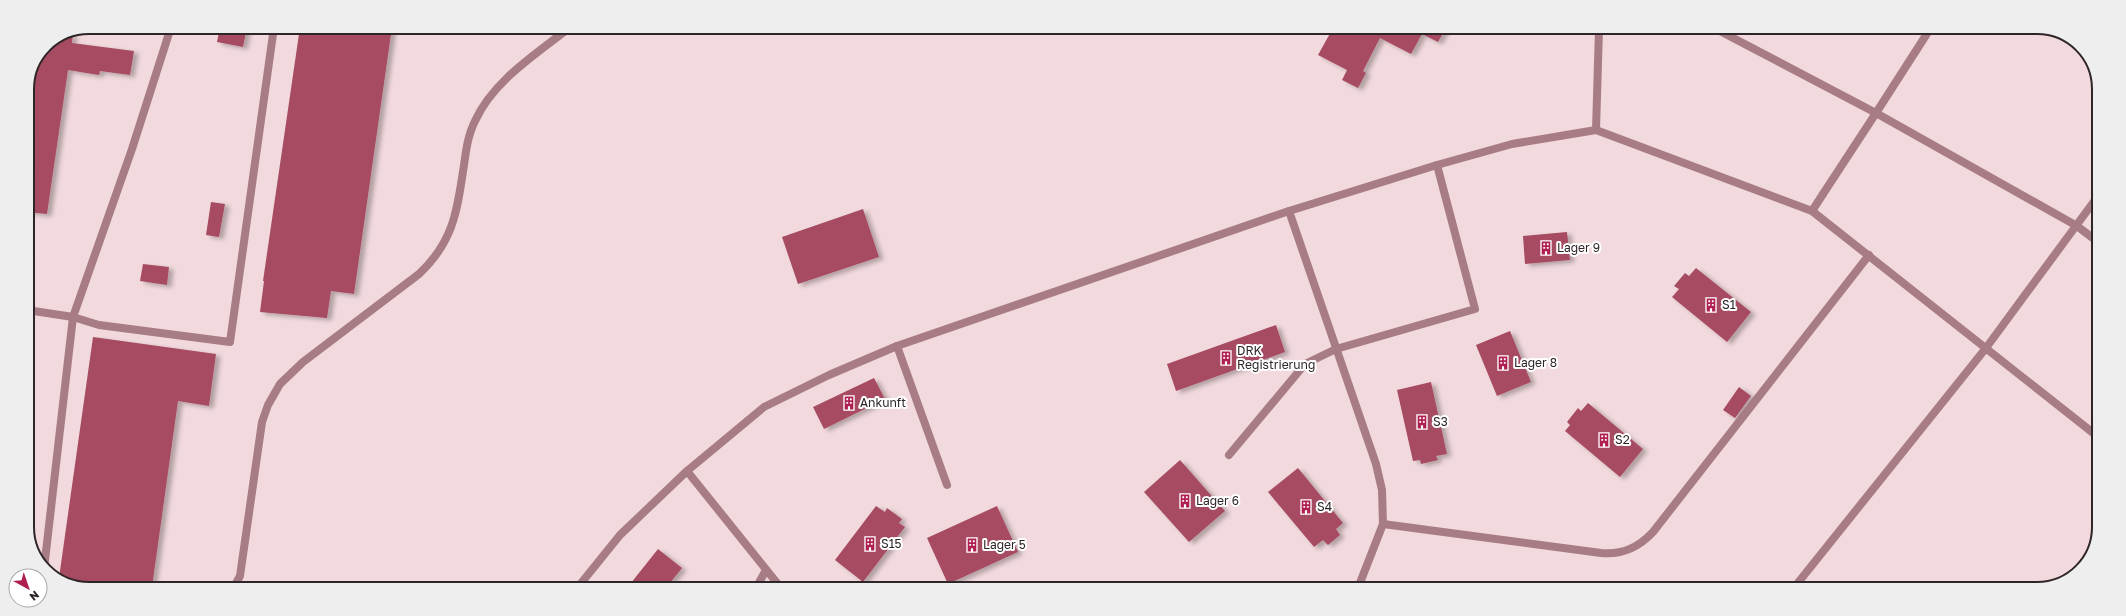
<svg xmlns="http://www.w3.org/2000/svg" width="2126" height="616" viewBox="0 0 2126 616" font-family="'Golos Text',sans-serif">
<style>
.building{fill:#a74b62;filter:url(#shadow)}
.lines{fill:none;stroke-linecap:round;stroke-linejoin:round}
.lane{stroke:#a87c84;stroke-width:8}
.street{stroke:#a87c84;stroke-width:8}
.labels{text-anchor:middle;stroke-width:4;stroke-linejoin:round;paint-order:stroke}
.poi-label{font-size:12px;fill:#2e2527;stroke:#fff;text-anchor:start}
.rim{fill:none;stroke:#2e2527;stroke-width:2}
</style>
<defs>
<filter id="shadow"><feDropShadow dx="4.5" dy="2.5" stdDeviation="2" flood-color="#0004"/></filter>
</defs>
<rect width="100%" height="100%" fill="#f1d9dd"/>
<g class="building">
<polygon points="220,27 247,27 243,47 217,42"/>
<polygon points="300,27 392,27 354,294 331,291 327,318 260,312 264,281 263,281"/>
<polygon points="1333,28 1446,28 1438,42 1422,34 1411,54 1380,38 1363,71 1366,73 1358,88 1342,80 1347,70 1318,55"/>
<polygon points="73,33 72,43 134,51 130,75 100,71 99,75 68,70 47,214 27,212 27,89 45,45"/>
<polygon points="211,202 225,204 219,237 206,235"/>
<polygon points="863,209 879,257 798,284 782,237"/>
<polygon points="1567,232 1570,260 1525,264 1523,236"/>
<polygon points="143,264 169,267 167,285 140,281"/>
<polygon points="1696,268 1751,312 1727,342 1672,297 1679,289 1674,286 1685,273 1689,276"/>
<polygon points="1276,325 1285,352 1176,391 1167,364"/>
<polygon points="1510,331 1531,382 1497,396 1476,345"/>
<polygon points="93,337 216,354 209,406 178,401 152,587 73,587 59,578"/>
<polygon points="874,378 885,399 824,429 813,407"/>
<polygon points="1431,382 1447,454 1436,456 1438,460 1421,464 1420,460 1413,461 1397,390"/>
<polygon points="1739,387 1751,396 1735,418 1723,410"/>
<polygon points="1588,403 1643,449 1620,477 1565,431 1570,425 1567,422 1578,408 1581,411"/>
<polygon points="1180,460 1225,511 1189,542 1144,492"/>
<polygon points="1298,468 1343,523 1336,529 1340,535 1328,545 1323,540 1314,547 1268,492"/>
<polygon points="876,506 885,512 887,508 902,519 899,523 905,527 863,582 835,560"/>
<polygon points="997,506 1018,552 948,584 927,538"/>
<polygon points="658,549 682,568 666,588 627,588"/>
</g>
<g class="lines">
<g class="lane">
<polyline points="1930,29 1876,113 2077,226 2098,242"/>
<polyline points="1596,130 1599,29"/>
<path d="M 1289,211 L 1376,464 L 1382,490 L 1383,524 L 1601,553 C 1622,555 1638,548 1653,532 L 1869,255"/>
<polyline points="1812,211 1823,194"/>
<polyline points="27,310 73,317 99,325 230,342 274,27"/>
<polyline points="897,346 947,485"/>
<polyline points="1229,455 1305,364 1336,349 1475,309 1437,165"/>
<polyline points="687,471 781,588"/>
<polyline points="44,569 73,317 132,149 171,27"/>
<polyline points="756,588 766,570"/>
<polyline points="1358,588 1383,524"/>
<polyline points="1793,589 1986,348 2098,196"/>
</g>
<g class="street">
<polyline points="1716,29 1876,113 1823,194"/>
<path d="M 234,587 L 240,576 L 262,422 L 268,405 L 280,384 L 303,362 L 419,274 C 454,241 457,211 464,165 C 466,150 468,135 475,121 C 493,81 536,54 569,28"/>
<polyline points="578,587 620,535 687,471 764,407 829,375 897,346 1289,211 1437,165 1512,144 1596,130 1812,211 2097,436"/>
</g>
</g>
<defs>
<g id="building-bare" transform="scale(1.08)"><path d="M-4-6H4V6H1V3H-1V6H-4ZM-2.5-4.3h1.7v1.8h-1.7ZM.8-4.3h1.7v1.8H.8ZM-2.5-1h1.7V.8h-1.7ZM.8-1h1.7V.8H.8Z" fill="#af1f51" stroke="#fff" stroke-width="2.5" paint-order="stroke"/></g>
</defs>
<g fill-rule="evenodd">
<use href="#building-bare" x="1546" y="248"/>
<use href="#building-bare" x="1711" y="305"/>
<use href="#building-bare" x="1226" y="358"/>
<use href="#building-bare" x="1503" y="363"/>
<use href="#building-bare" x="849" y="403"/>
<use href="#building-bare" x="1422" y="422"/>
<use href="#building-bare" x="1604" y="440"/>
<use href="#building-bare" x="1185" y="501"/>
<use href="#building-bare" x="1306" y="507"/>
<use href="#building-bare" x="870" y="544"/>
<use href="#building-bare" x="972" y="545"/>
</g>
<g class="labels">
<g class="poi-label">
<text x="1557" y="252">Lager 9</text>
<text x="1722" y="309">S1</text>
<text x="1237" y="355">DRK<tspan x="1237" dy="14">Registrierung</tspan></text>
<text x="1514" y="367">Lager 8</text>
<text x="860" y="407">Ankunft</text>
<text x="1433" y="426">S3</text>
<text x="1615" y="444">S2</text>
<text x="1196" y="505">Lager 6</text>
<text x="1317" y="511">S4</text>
<text x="881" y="548">S15</text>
<text x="983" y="549">Lager 5</text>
</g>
</g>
<path d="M0 0H2126V616H0ZM89 34H2037A55 55 0 0 1 2092 89V527A55 55 0 0 1 2037 582H89A55 55 0 0 1 34 527V89A55 55 0 0 1 89 34Z" fill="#eee" fill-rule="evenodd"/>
<path class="rim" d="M89 34H2037A55 55 0 0 1 2092 89V527A55 55 0 0 1 2037 582H89A55 55 0 0 1 34 527V89A55 55 0 0 1 89 34Z"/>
<g transform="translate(28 588) rotate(140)"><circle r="19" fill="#ffffff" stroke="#aba8a9"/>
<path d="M0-3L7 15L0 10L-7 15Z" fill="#af1f51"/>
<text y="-6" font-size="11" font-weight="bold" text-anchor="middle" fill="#2e2527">N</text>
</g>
</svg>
